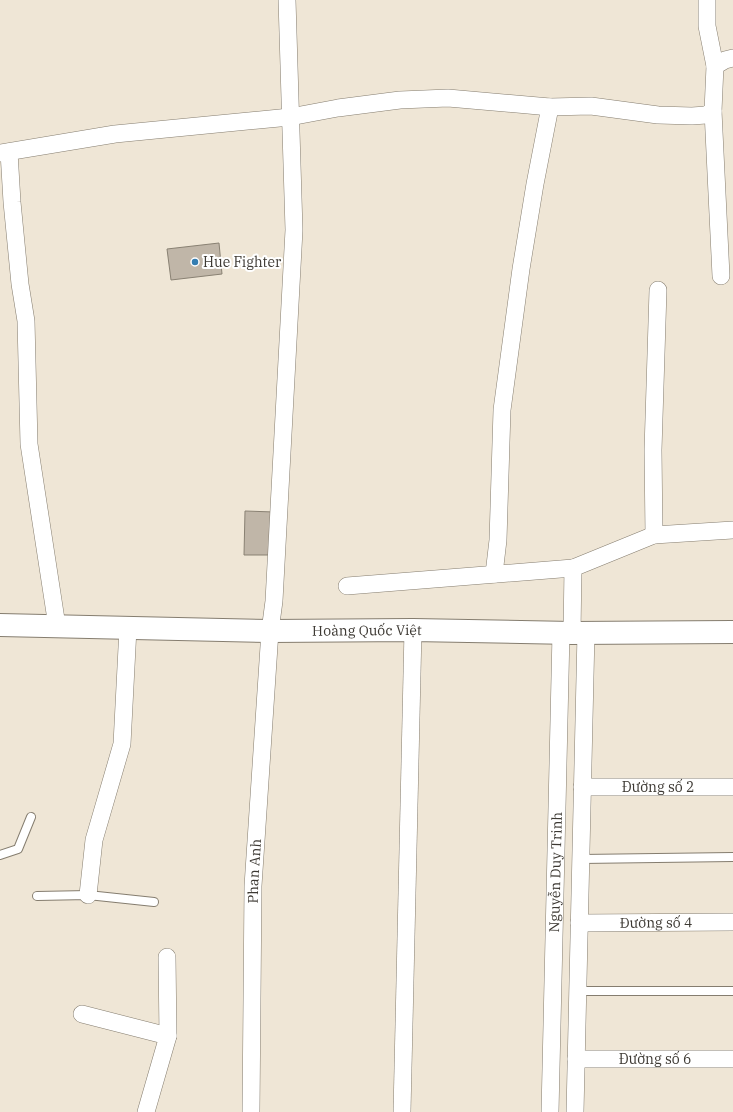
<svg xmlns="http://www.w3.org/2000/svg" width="733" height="1112" viewBox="0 0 733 1112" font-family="'IBM Plex Serif',serif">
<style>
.building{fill:#c0b6a8;stroke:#898173}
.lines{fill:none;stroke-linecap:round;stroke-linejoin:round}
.lane-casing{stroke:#857d6f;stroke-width:10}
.street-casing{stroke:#857d6f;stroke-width:18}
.secondary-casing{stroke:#857d6f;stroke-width:24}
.lane{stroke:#fff;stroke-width:8}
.street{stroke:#fff;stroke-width:17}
.secondary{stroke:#fff;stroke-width:22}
.poi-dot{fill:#347db1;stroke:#fff;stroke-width:1.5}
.labels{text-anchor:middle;stroke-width:4;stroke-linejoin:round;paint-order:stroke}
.poi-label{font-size:14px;fill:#3d3933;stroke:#fff;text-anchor:start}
.street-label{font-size:14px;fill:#3d3933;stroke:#fff}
</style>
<rect width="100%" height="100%" fill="#efe6d6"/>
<g class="building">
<polygon points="219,243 222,274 171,280 167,249"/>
<polygon points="245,511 274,512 273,555 244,555"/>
</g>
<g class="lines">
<g class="lane-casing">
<g id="lane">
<polyline points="0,855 18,849 31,817"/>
<polyline points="581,859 733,857"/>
<polyline points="37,896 88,895 154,902"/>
<polyline points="578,991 733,991"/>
</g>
</g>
<g class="street-casing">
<g id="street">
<polyline points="707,0 707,26 715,66"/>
<polyline points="713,111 721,276"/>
<polyline points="9,152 12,202 20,284 26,321 29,444 57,626"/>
<polyline points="0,153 115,134 290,117 338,108 400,100 448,98 550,107 591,106 658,115 692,116 706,115 713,111 715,66 725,60 733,58"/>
<polyline points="654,535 653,450 658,290"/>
<polyline points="494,574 498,540 502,410 521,269 535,184 550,107"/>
<polyline points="347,586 573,568"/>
<polyline points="572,633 573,568 654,535 733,530"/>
<path id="s1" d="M 582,787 L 733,787"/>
<polyline points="88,895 94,840 122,744 128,628"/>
<path id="s2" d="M 579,923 L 733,922"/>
<polyline points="82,1014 168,1036"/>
<path id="s3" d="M 576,1059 L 733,1059"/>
<polyline points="146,1112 168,1036 167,957"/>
<path id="s4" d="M 251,1112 L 253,886 L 270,631 L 274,601 L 294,230 L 287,0"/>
<polyline points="402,1112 413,630"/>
<path id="s5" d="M 550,1112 L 561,633"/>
<polyline points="575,1112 586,633"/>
</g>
</g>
<g class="secondary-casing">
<g id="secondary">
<path id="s6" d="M 0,625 L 270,631 L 413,630 L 572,633 L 733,632"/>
</g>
</g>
<use href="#lane" class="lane"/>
<use href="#street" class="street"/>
<use href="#secondary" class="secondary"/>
</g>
<circle class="poi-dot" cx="195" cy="262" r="4"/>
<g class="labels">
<g class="poi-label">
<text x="203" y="267">Hue Fighter</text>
</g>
<g class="street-label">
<text dy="5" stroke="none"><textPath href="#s6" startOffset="367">Hoàng Quốc Việt</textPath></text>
<text dy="5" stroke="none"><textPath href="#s1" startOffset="76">Đường số 2</textPath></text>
<text dy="5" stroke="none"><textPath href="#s4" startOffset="241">Phan Anh</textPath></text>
<text dy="5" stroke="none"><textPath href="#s5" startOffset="240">Nguyễn Duy Trinh</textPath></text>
<text dy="5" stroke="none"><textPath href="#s2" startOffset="77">Đường số 4</textPath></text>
<text dy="5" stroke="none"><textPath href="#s3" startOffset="79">Đường số 6</textPath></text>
</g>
</g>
</svg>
